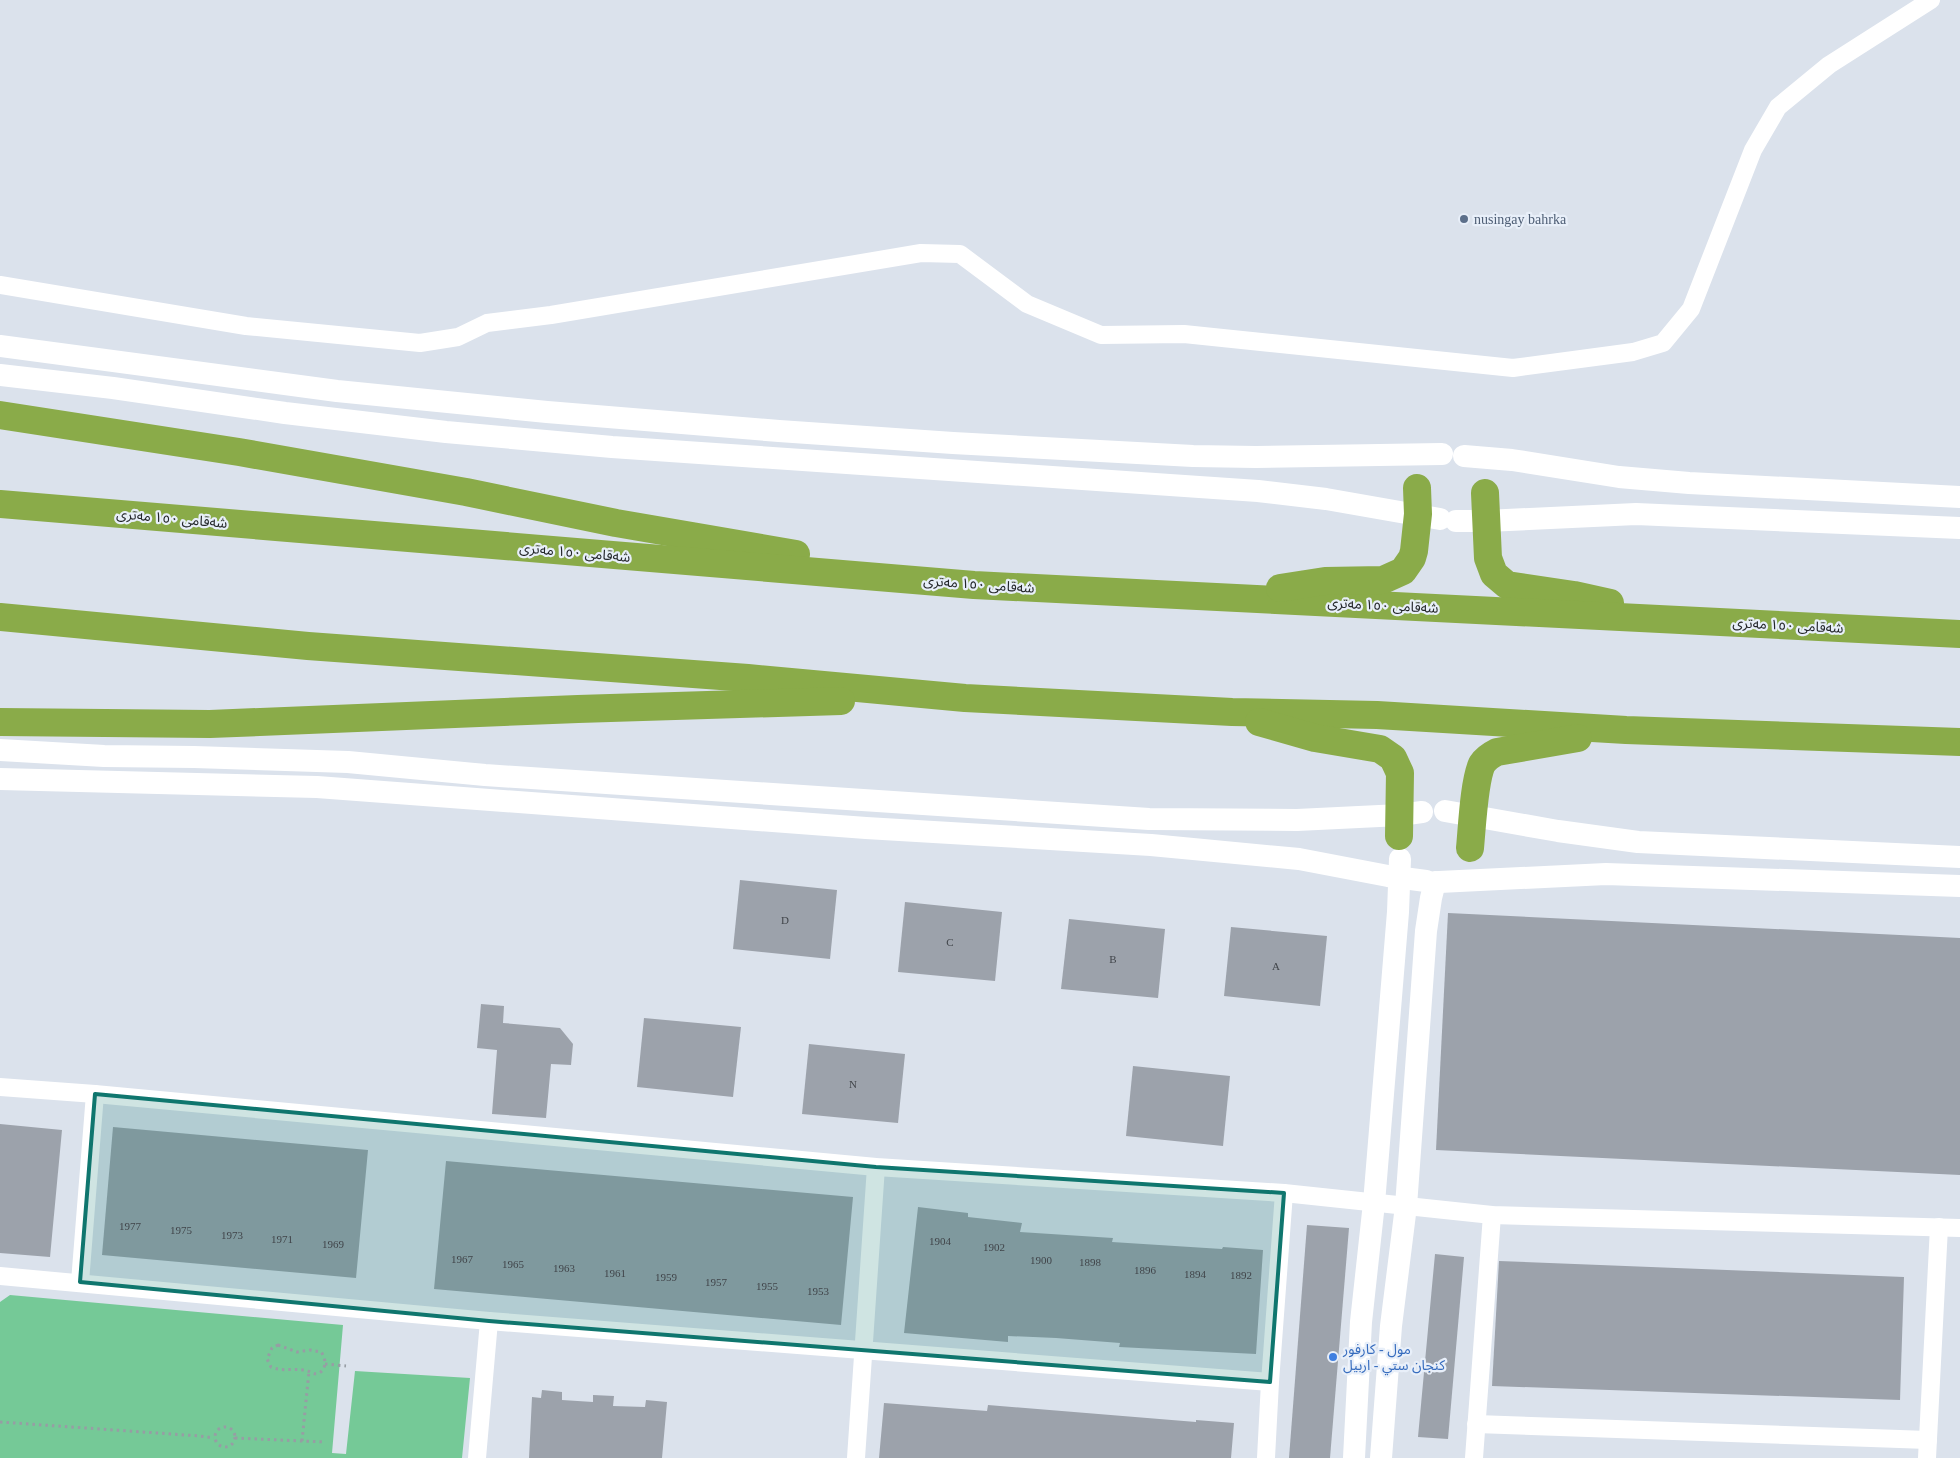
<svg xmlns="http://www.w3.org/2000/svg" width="1960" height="1458" viewBox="0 0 1960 1458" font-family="'Times New Roman','Noto Sans Arabic',serif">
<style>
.green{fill:#75c997}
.building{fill:#9ca2ab}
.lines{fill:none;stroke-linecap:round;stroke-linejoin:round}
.path{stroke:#979da4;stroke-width:3;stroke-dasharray:2.5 4;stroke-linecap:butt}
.minor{stroke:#fff;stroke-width:18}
.tertiary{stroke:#fff;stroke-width:22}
.motorway{stroke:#8aab49;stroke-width:28}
.marked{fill:#0f766e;fill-opacity:0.2;stroke:#0f766e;stroke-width:4;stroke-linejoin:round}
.service-dot{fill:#5c6f8a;stroke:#e8eff9;stroke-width:2}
.shop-dot{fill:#3f7fe0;stroke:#e8eff9;stroke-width:2}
.labels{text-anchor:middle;stroke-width:4.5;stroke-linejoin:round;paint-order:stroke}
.number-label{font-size:11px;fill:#41454a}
.service-label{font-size:14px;fill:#4e5e75;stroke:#e8eff9;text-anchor:start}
.street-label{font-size:14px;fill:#232629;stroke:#e8eff9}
.shop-label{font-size:14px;fill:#366cbe;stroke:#e8eff9;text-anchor:start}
</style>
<rect width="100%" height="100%" fill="#dbe2ec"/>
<polygon class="green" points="10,1295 343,1325 332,1453 346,1454 355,1371 470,1378 462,1458 0,1458 0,1302"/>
<g class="building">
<polygon points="740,880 837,890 830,959 733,949"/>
<polygon points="905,902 1002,912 995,981 898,972"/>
<polygon points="1448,913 1960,938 1960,1175 1436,1150"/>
<polygon points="1069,919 1165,929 1158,998 1061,989"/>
<polygon points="1231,927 1327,936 1320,1006 1224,996"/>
<polygon points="481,1004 504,1006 503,1023 560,1028 573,1044 571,1065 551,1064 546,1118 492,1114 497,1050 477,1048"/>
<polygon points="644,1018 741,1027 733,1097 637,1087"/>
<polygon points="809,1044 905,1054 898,1123 802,1114"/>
<polygon points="1133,1066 1230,1076 1223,1146 1126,1136"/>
<polygon points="0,1124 62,1130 50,1257 0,1253"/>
<polygon points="113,1127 368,1150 356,1278 102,1255"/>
<polygon points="446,1161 853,1197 841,1325 434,1289"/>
<polygon points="918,1207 968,1213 968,1217 1022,1223 1020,1232 1113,1238 1112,1242 1222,1249 1223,1247 1263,1250 1256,1354 1119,1347 1120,1343 1056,1338 1008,1336 1008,1342 904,1333"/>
<polygon points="1307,1225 1349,1228 1330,1458 1289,1458"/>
<polygon points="1435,1254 1464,1257 1448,1439 1418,1437"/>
<polygon points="1499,1261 1904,1277 1900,1400 1492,1386"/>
<polygon points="542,1390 562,1392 562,1400 593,1402 593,1395 614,1396 613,1406 645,1407 646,1400 667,1402 662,1458 529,1458 532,1397 541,1398"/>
<polygon points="884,1403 987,1411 988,1405 1196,1422 1196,1420 1234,1423 1231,1458 879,1458"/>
</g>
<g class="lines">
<g class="path">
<path d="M 278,1345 L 297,1352 L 310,1350 L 321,1352 C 326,1358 327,1369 319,1373 C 314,1376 309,1370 304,1370 C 292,1368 283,1372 271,1367 L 267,1359 L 272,1348 Z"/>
<polyline points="325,1364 346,1366"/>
<polyline points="0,1422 200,1436 214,1438"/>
<circle cx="225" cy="1437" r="10"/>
<polyline points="235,1438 325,1442"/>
<polyline points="302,1441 309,1371"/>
</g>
<g class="minor">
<polyline points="0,285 246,326 420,343 458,337 487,323 551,315 921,253 960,254 1027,304 1101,335 1184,334 1513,368 1633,352 1663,343 1691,309 1753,150 1778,107 1829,65 1931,0"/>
<polyline points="0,1087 95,1094 876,1167 1284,1193 1492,1215 1960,1228"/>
<polyline points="0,1276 489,1321 1270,1382"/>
<polyline points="80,1282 95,1094"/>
<polyline points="1476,1424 1928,1440"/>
<polyline points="477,1458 489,1321"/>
<polyline points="856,1458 876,1167"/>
<polyline points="1266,1458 1270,1382 1284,1193"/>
<polyline points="1474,1458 1492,1215"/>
<polyline points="1927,1458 1939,1227"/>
</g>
<g class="tertiary">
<polyline points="0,346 337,391 547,412 779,431 953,443 1193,456 1256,457 1442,454"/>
<polyline points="0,375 113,388 285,413 446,432 612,447 1258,491 1326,499 1440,519"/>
<polyline points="1464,456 1512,460 1619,477 1689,483 1960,497"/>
<polyline points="1456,521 1486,521 1636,514 1960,528"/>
<polyline points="0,750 104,756 194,757 348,762 485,775 1149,819 1297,820 1400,815 1422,812"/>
<polyline points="0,779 317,787 866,828 1151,845 1299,859 1388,876 1426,881"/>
<polyline points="1445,811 1558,831 1638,842 1960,857"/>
<polyline points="1439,882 1606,874 1960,886"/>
<polyline points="1354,1458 1361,1322 1374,1203 1398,912 1400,859"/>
<polyline points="1381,1458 1391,1326 1406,1206 1426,931 1431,898 1435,882"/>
</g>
<g class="motorway">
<polyline points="0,415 239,452 466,492 616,523 796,554"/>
<polyline points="1485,493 1488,558 1494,574 1507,585 1574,595 1610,603"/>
<polyline points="0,504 974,585 1960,634"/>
<polyline points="1280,588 1325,581 1383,580 1403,571 1412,558 1414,551 1418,514 1417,488"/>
<polyline points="0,617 308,646 748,678 965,698 1232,712 1377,715 1626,730 1960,742"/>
<polyline points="0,722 210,724 578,709 841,701"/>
<polyline points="1259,722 1315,738 1380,749 1393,758 1400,773 1399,836"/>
<path d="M 1470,848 C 1472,828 1474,781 1482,764 C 1486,758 1491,755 1497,752 L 1578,738"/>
</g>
</g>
<path class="marked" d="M 95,1094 L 876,1167 L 1284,1193 L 1270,1382 L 489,1321 L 80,1282 Z"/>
<circle class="service-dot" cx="1464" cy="219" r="5"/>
<circle class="shop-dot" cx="1333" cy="1357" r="5"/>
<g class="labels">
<g class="number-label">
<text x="785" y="924">D</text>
<text x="950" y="946">C</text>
<text x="1113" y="963">B</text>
<text x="1276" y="970">A</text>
<text x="853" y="1088">N</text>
<text x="130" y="1230">1977</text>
<text x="181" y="1234">1975</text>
<text x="232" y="1239">1973</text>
<text x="282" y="1243">1971</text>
<text x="940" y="1245">1904</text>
<text x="333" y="1248">1969</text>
<text x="994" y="1251">1902</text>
<text x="462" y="1263">1967</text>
<text x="1041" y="1264">1900</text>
<text x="1090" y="1266">1898</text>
<text x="513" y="1268">1965</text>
<text x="564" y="1272">1963</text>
<text x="1145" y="1274">1896</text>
<text x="615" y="1277">1961</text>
<text x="1195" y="1278">1894</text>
<text x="1241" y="1279">1892</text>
<text x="666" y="1281">1959</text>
<text x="716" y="1286">1957</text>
<text x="767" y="1290">1955</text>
<text x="818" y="1295">1953</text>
</g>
<g class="service-label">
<text x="1474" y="224">nusingay bahrka</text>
</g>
<g class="street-label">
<text transform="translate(172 518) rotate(5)" y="5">شەقامی ١٥٠ مەتری</text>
<text transform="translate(575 552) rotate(5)" y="5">شەقامی ١٥٠ مەتری</text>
<text transform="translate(979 584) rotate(4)" y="5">شەقامی ١٥٠ مەتری</text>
<text transform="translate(1383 605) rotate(3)" y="5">شەقامی ١٥٠ مەتری</text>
<text transform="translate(1788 625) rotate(3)" y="5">شەقامی ١٥٠ مەتری</text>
</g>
<g class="shop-label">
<text x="1343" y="1354">مول - كارفور<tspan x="1343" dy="16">كنجان ستي - اربيل</tspan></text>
</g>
</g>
</svg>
